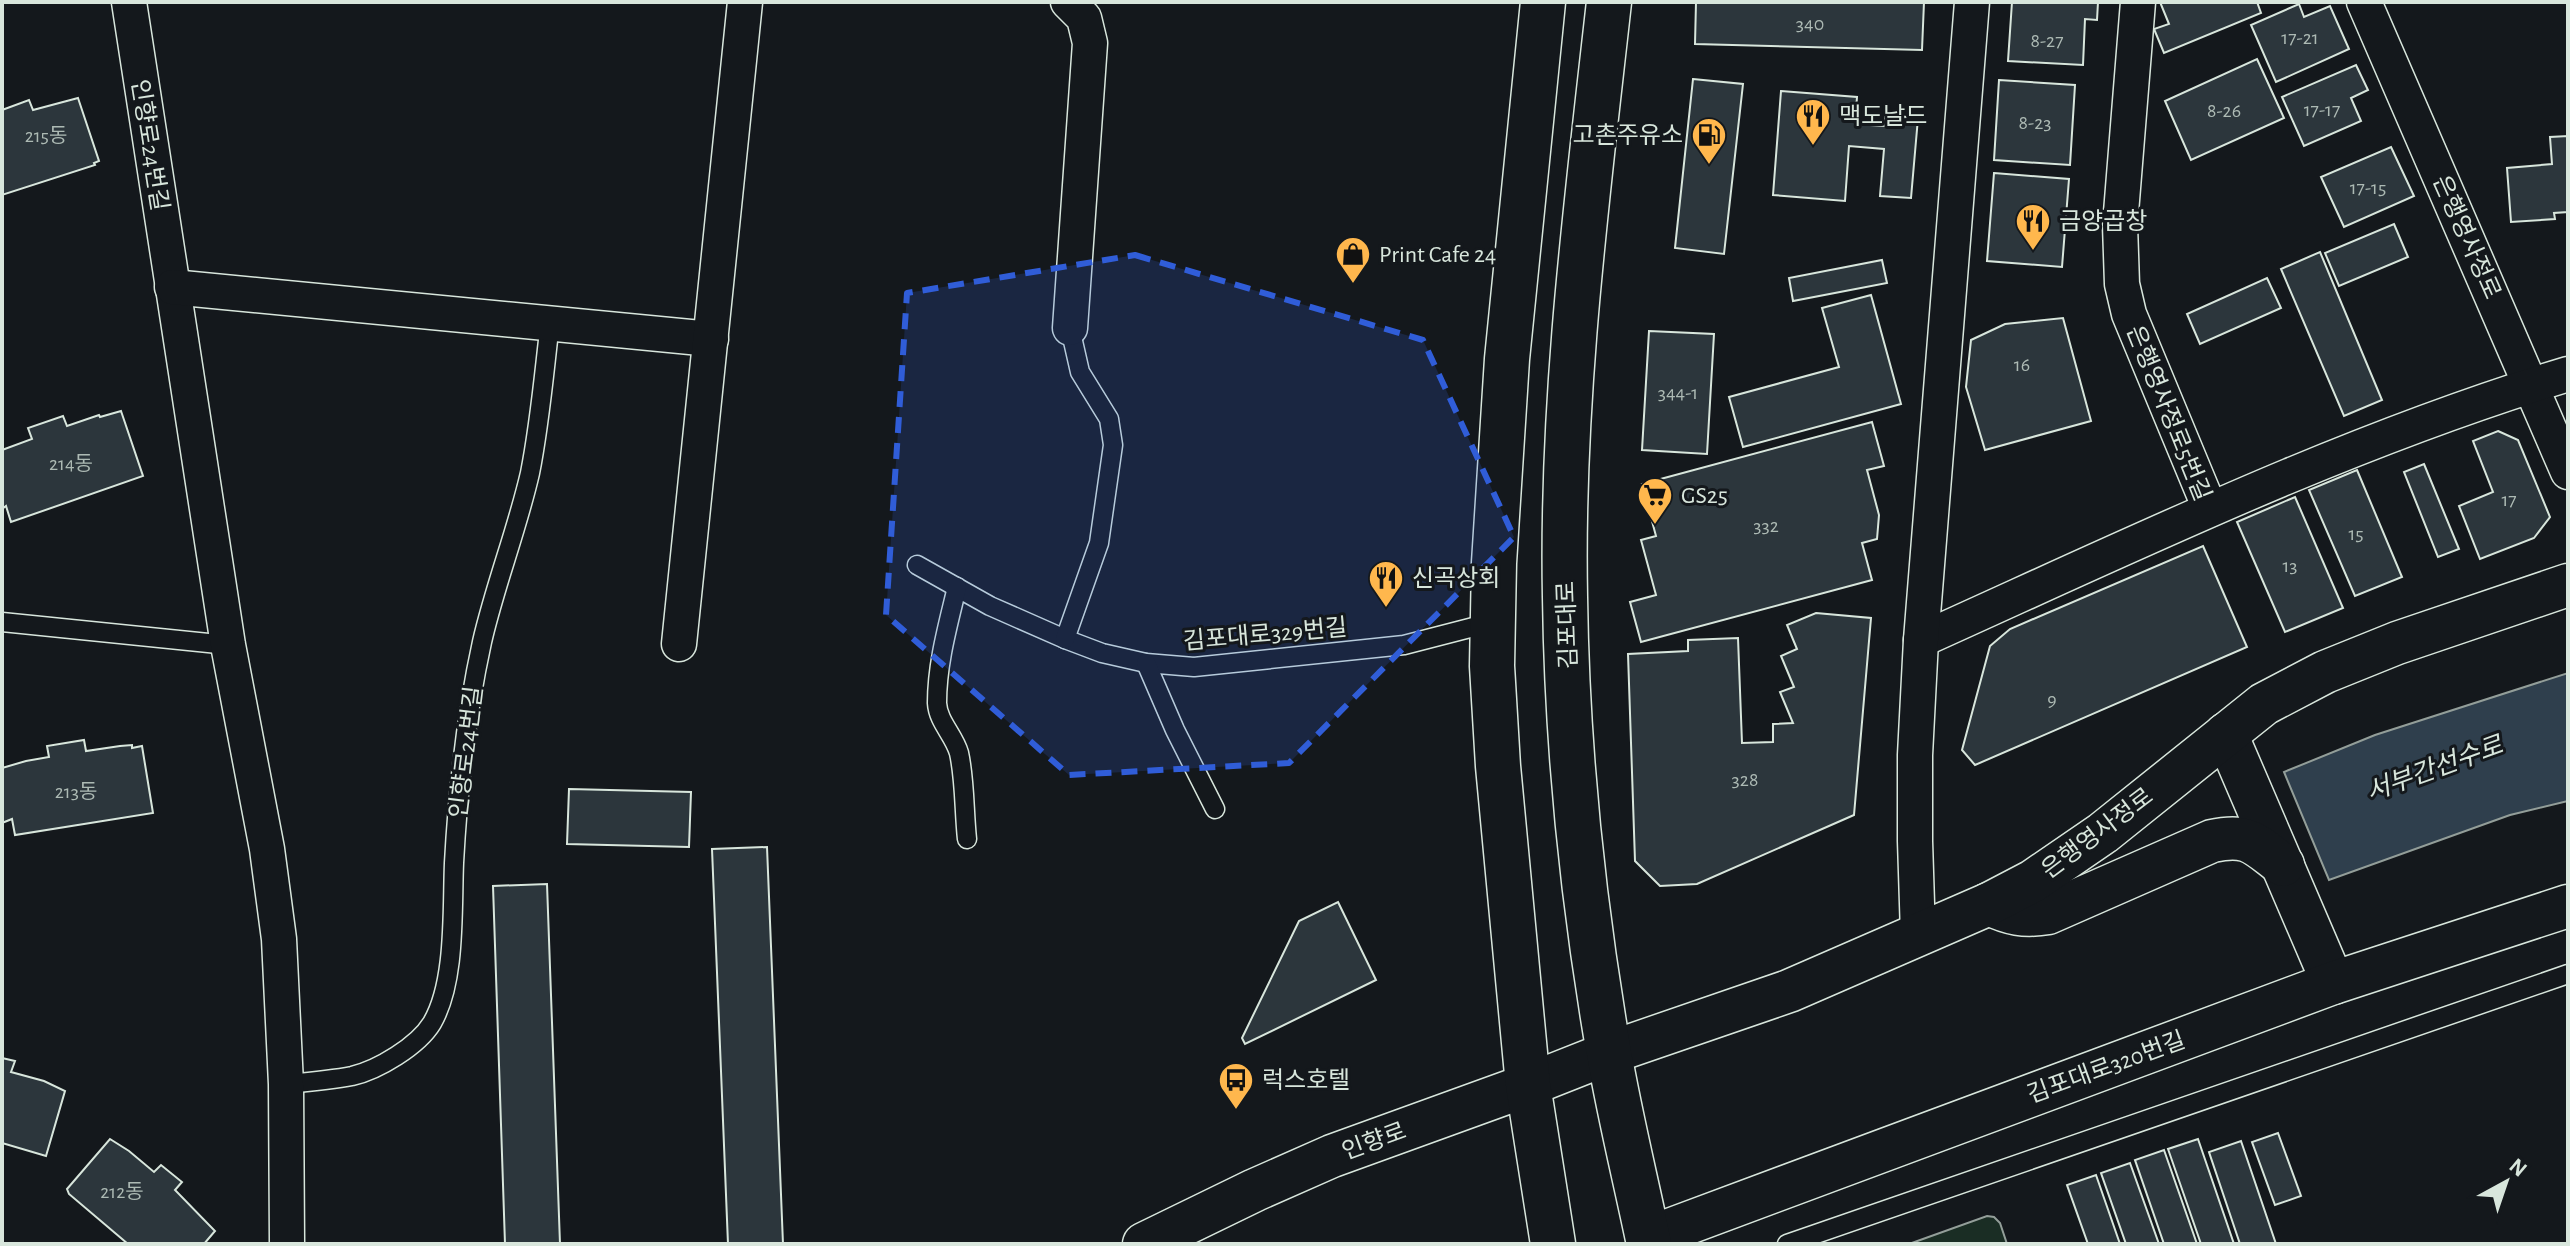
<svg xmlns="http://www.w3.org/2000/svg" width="2570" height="1246" viewBox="0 0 2570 1246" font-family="'Alegreya Sans','Noto Sans KR',sans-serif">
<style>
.green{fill:#1a2d24;stroke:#939e99;stroke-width:2}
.water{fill:#2f3f4d;stroke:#939e99;stroke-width:2}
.building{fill:#2c363c;stroke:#d8e6dc;stroke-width:2}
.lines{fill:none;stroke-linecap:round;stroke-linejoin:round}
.service-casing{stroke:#d8e6dc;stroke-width:21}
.minor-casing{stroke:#d8e6dc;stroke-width:37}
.tertiary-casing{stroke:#d8e6dc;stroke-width:45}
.primary-casing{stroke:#d8e6dc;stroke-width:47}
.service{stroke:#14181c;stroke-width:18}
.minor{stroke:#14181c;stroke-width:34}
.tertiary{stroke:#14181c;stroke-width:42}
.primary{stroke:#14181c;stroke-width:44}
.marked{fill:#305dd8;fill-opacity:0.2;stroke:#305dd8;stroke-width:6;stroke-dasharray:16 10;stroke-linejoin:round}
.labels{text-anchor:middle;stroke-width:6;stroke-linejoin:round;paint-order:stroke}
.number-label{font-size:20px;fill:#adbab4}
.poi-label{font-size:24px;fill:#d8e6dc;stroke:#14181c;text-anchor:start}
.street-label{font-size:24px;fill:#d8e6dc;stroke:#14181c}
.water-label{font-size:26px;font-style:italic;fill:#d8e6dc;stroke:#14181c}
</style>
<rect width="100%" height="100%" fill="#14181c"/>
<polygon class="green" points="1987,1216 1994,1217 2000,1223 2007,1244 1909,1244"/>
<polygon class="water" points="2568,673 2568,801 2510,815 2329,880 2284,772 2375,735"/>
<g class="building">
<polygon points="1696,2 1924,2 1922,50 1695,44"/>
<polygon points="2012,2 2098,2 2097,20 2085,19 2083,65 2008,61"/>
<polygon points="2160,2 2257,2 2261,13 2164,53 2154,29 2169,24"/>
<polygon points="2299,4 2304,17 2330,6 2349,49 2276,82 2251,25"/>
<polygon points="2257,59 2284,118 2191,160 2165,101"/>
<polygon points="2356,65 2368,90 2351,98 2361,121 2304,146 2282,97"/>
<polygon points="1693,79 1743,84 1724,254 1675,248"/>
<polygon points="1999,80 2075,85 2070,165 1994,160"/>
<polygon points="1781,91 1857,97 1855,124 1885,126 1885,115 1918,118 1911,198 1880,196 1884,149 1849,146 1845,201 1773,195"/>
<polygon points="78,98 99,161 94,163 95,165 2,195 2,110 29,100 33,110"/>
<polygon points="2568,136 2568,212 2554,213 2555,219 2511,222 2507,168 2552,164 2550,137"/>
<polygon points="2391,147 2414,196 2344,227 2321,177"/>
<polygon points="1994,173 2069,179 2062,267 1987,261"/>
<polygon points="2394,224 2408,257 2339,286 2325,253"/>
<polygon points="2320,252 2382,400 2344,416 2281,269"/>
<polygon points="1882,260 1887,283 1793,301 1789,278"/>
<polygon points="2267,278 2281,308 2200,344 2187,314"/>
<polygon points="1871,295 1901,404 1743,447 1729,397 1839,367 1822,308"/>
<polygon points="2063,318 2091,421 1985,450 1966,387 1971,340 2005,324"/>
<polygon points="1649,331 1714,334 1707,454 1642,450"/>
<polygon points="121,411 143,476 11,522 6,506 2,509 2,450 32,439 28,428 63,416 67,426 99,415 100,417"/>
<polygon points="1872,422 1884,466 1867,470 1879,515 1877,539 1862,543 1872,580 1641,642 1630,602 1656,595 1641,540 1656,536 1642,484"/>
<polygon points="2498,431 2518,440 2550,517 2534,538 2480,559 2459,506 2493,492 2473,441"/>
<polygon points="2424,464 2459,549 2438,557 2404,472"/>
<polygon points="2357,470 2402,577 2355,596 2309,490"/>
<polygon points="2295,497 2343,608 2285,632 2237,522"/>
<polygon points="2203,546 2247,647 1975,765 1962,750 1990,646 2010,629"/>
<polygon points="1816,613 1871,618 1854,815 1697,884 1660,886 1635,861 1628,654 1688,651 1688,640 1738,638 1742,743 1773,742 1773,724 1793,723 1780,692 1794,687 1781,656 1797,649 1787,625"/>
<polygon points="84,740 86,751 120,746 132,745 132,748 142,746 153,813 15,835 12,819 2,823 2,768 26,761 49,757 47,746"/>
<polygon points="569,789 691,792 689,847 567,844"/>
<polygon points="767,847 783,1244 728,1244 712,849"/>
<polygon points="547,884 560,1244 505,1244 493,886"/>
<polygon points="1338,902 1376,980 1245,1044 1242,1038 1299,921"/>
<polygon points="2,1058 15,1061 11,1072 44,1081 65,1091 46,1156 2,1143"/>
<polygon points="2278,1133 2301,1196 2275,1205 2252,1142"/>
<polygon points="110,1139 129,1151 154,1172 161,1165 182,1182 175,1190 215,1231 204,1244 128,1244 69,1194 67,1189"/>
<polygon points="2198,1139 2234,1244 2201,1244 2168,1149"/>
<polygon points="2241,1141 2276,1244 2240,1244 2209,1152"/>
<polygon points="2164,1150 2197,1244 2164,1244 2135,1160"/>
<polygon points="2130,1163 2159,1244 2126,1244 2101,1173"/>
<polygon points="2096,1175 2120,1244 2088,1244 2067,1185"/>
</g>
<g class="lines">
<g class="service-casing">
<g id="service">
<polyline points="917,565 990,606 1065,639 1102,653 1146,663 1194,667 1404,645 1493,622"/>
<path d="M 957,587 C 948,625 937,663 937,703 C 938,722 954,735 959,753 C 965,780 964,811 967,839"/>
<polyline points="2,622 228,645"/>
<polyline points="1065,639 1099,543 1113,445 1109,419 1080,372 1070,328"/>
<polyline points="1146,663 1175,730 1215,809"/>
<path d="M 286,1084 C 308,1082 331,1080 352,1076 C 378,1070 418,1046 432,1023 C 456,982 452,911 454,863 C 458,789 466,715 482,642 C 495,585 517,530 530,473 C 540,423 544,373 550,323"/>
<polyline points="1787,1244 2568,974"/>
</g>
</g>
<g class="minor-casing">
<g id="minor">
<polyline points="129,2 228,645 267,849 279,939 286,1084 287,1244"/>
<polyline points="1068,2 1084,18 1090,43 1070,328"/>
<polyline points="2138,2 2120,225 2122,284 2129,314 2210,509"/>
<polyline points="2364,2 2568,472"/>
<polyline points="172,287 711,339"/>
<path d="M 1921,640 C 2134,544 2344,442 2568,374"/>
<polyline points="679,644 745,2"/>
<polyline points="1918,935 1915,841 1915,755 1921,640 1972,2"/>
</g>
</g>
<g class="tertiary-casing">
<g id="tertiary">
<polyline points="2226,734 2333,983"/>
<path d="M 1989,904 C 2010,914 2024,917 2048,913 L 2212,841 C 2249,833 2255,844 2283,865"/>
<polyline points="1648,1238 2333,983 2568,906"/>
<polyline points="1144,1244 1255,1190 1332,1156 1528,1085 1609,1053 1789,991 1989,904 2033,881 2103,833 2264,704 2325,672 2397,643 2568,585"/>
</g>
</g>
<g class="primary-casing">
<g id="primary">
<polyline points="1543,2 1507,359 1494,563 1492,666 1498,766 1528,1085 1553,1244"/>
<path d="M 1609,2 C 1587,199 1561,398 1565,597 C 1567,749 1583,903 1609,1053 C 1620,1117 1636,1181 1649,1244"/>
</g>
</g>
<use href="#service" class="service"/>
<use href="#minor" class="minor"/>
<use href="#tertiary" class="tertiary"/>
<use href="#primary" class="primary"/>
</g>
<path class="marked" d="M 1135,255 L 1423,340 L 1514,537 L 1289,763 L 1069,775 L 886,615 L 907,293 Z"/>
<defs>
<g id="restaurant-pin" transform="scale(1.8)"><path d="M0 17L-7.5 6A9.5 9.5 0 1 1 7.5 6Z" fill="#ffb74d" stroke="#14181c"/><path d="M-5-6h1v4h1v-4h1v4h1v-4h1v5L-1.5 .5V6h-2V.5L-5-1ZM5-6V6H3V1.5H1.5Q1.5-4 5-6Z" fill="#111"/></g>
<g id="fuel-pin" transform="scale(1.8)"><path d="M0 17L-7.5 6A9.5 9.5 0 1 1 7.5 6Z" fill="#ffb74d" stroke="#14181c"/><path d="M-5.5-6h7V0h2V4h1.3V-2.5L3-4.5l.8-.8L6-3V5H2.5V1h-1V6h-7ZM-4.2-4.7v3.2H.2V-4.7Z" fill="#111"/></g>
<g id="shop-pin" transform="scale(1.8)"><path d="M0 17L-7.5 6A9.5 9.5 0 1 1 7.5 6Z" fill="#ffb74d" stroke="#14181c"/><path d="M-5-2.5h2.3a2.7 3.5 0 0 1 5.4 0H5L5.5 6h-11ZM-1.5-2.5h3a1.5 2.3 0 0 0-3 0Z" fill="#111"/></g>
<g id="supermarket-pin" transform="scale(1.8)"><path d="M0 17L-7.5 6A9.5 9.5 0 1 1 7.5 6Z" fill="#ffb74d" stroke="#14181c"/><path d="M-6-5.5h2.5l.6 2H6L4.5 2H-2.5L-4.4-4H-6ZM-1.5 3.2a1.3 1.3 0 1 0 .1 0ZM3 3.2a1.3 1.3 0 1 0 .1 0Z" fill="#111"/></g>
<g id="bus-pin" transform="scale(1.8)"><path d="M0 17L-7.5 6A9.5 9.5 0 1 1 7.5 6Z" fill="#ffb74d" stroke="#14181c"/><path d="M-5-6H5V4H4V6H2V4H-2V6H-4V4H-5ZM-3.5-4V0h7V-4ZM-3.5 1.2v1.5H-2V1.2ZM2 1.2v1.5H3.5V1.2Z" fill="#111"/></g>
</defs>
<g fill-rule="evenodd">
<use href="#restaurant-pin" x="1813" y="116"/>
<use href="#fuel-pin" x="1709" y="135"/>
<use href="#restaurant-pin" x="2033" y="221"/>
<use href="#shop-pin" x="1353" y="254"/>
<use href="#supermarket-pin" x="1655" y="495"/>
<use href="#restaurant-pin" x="1386" y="578"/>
<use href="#bus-pin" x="1236" y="1080"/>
</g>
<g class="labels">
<g class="number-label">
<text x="1810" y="30">340</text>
<text x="2300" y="44">17-21</text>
<text x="2047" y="47">8-27</text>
<text x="2322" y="116">17-17</text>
<text x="2224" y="117">8-26</text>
<text x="2035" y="129">8-23</text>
<text x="46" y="142">215동</text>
<text x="2368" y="194">17-15</text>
<text x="2022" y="371">16</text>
<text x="1678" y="399">344-1</text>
<text x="71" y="470">214동</text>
<text x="2509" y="506">17</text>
<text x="1766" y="532">332</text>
<text x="2356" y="540">15</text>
<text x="2290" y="572">13</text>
<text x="2052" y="706">9</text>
<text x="1745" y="786">328</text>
<text x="76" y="798">213동</text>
<text x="122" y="1198">212동</text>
</g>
<g class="poi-label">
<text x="1839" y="124">맥도날드</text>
<text x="1683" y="143" text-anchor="end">고촌주유소</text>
<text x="2059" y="229">금양곱창</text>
<text x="1379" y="262">Print Cafe 24</text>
<text x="1681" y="503">GS25</text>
<text x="1412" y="586">신곡상회</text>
<text x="1262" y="1088">럭스호텔</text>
</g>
<g class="street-label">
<text transform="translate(150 145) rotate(81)" y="8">인향로24번길</text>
<text transform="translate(2467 237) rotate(66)" y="8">은행영사정로</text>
<text transform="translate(2169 413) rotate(68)" y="8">은행영사정로5번길</text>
<text transform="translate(1567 625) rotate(-92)" y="8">김포대로</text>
<text transform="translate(1265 634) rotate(-5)" y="8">김포대로329번길</text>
<text transform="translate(466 752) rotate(-83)" y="8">인향로24번길</text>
<text transform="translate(2097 833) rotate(-37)" y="8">은행영사정로</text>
<text transform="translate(2106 1067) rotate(-20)" y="8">김포대로320번길</text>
<text transform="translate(1374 1141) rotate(-20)" y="8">인향로</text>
</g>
<g class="water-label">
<text transform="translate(2434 768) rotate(-20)" y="9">서부간선수로</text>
</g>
</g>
<rect width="2570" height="1246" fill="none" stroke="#d8e6dc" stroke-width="8"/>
<g transform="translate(2506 1182) rotate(40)" stroke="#14181c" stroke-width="6" paint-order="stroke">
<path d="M0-6L14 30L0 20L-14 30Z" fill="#d8e6dc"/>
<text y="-12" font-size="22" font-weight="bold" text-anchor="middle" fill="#d8e6dc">N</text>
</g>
</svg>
